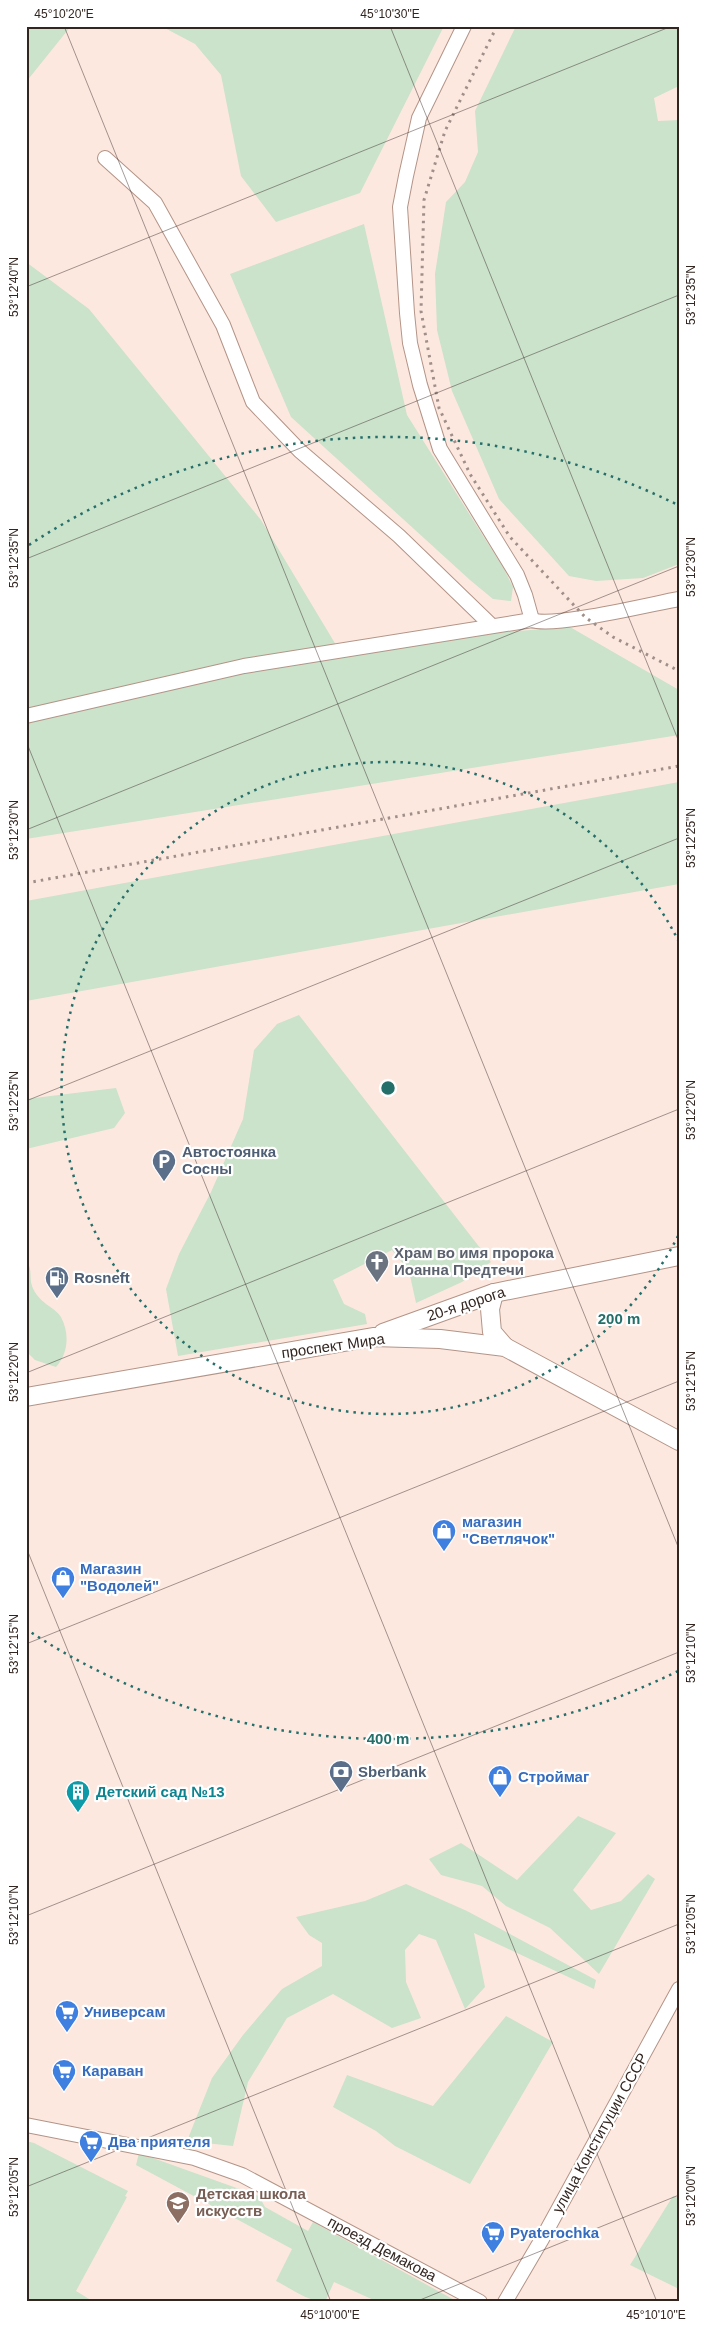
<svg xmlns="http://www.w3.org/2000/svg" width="705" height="2328" viewBox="0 0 705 2328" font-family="Helvetica,sans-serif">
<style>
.green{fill:#cbe2cb}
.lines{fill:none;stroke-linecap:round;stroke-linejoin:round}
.minor-casing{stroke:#b39487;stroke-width:16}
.major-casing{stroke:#b39487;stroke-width:20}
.minor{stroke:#fff;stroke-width:14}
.major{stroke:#fff;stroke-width:18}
.rail{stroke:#a08f88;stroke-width:3;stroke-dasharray:2.5 5;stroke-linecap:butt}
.ticks{fill:none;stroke:#332621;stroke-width:1;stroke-opacity:0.45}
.ring{fill:none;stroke:#256f6a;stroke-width:2.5;stroke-dasharray:2.5 5}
.labels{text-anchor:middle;stroke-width:4.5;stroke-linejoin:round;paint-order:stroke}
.service-label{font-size:15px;font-weight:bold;fill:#4e5e75;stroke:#fff;text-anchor:start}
.worship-label{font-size:15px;font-weight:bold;fill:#5b616d;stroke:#fff;text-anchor:start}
.street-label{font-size:15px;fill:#332621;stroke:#fff}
.shop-label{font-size:15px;font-weight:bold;fill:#366cbe;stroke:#fff;text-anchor:start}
.culture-label{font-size:15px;font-weight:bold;fill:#0d838f;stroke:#fff;text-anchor:start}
.education-label{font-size:15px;font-weight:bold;fill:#785e54;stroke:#fff;text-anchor:start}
.centre{fill:#256f6a;stroke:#fff;stroke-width:2.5}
.ring-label{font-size:15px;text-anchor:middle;font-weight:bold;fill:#256f6a;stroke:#fff;stroke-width:4.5;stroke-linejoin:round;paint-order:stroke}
.neatline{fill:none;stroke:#332621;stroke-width:2}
.ticks-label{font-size:12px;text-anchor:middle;fill:#332621}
</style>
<rect width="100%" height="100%" fill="#fde8e0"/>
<g class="green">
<polygon points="26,26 71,26 26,82"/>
<polygon points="161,26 444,26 360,193 276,222 241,176 221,75 195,44"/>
<polygon points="516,26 679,26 679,86 654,98 658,121 679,120 679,564 643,578 596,581 569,576 499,499 452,391 437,330 435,274 446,202 465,182 478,152 475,111"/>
<polygon points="364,224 407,415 504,569 513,587 511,601 493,599 470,580 291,417 230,274"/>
<polygon points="26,262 89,309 261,520 336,645 570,627 679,690 679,735 26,839"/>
<polygon points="679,782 679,884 26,1001 26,901"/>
<polygon points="299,1015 491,1262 462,1282 416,1303 409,1271 392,1250 333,1280 344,1304 365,1314 367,1324 178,1356 166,1289 179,1254 211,1192 243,1119 254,1050 277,1024"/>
<polygon points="116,1088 125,1113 114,1128 26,1149 26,1099"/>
<path d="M 26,1261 C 33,1268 29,1278 32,1286 C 38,1303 55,1307 61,1317 C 70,1334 68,1354 56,1367 L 35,1360 L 26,1351 Z"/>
<polygon points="578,1816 616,1833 573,1890 591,1910 621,1901 648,1874 655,1879 599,1974 550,1928 506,1906 482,1886 441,1875 429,1859 461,1843 517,1880"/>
<polygon points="406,1884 467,1911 596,1980 594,1989 474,1933 485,1987 465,2009 436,1940 419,1934 405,1950 406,1982 421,2018 392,2028 333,1994 287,2018 248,2082 233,2146 187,2141 212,2078 243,2035 282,1989 322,1966 322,1943 309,1935 296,1917 365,1901"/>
<polygon points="506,2016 553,2042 470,2184 395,2146 376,2131 333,2107 347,2075 433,2106"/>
<polygon points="26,2141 34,2143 128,2191 125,2196 127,2197 76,2291 94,2302 26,2302"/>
<path d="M 139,2153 L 259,2196 L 265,2207 L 308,2231 L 313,2222 L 458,2302 L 378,2302 L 334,2282 L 325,2302 C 309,2302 290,2288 276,2281 L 292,2249 L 136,2165 Z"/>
<polygon points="673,2196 679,2198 679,2289 630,2265"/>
</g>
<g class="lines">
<g class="minor-casing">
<g id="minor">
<polyline points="464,26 419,118 406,176 400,207 407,313 410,343 420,385 440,449 517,575 525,595 532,620"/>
<polyline points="105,158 155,203 223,325 253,402 300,451 399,536 492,626"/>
<path d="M 532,620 C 553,628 651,604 679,599"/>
<polyline points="26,716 244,666 532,620"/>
<polyline points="26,2125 194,2158 242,2175 480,2302"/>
<polyline points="505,2302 542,2239 679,1989"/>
</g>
</g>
<g class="major-casing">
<g id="major">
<polyline points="494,1293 490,1309 492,1332 505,1347"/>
<polyline points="383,1333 494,1293 679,1256"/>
<polyline points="26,1397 373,1337 440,1339 505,1347 679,1441"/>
</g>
</g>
<use href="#minor" class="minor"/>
<use href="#major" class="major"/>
<g class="rail">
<polyline points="497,26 445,131 424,200 421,311 439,408 470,474 510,537 585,617 613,637 679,671"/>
<polyline points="26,883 679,766"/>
</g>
</g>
<path class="ticks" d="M 64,26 L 679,1549M 390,26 L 679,742M 26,287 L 672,26M 26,559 L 679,295M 26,741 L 657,2302M 26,830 L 679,566M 26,1101 L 679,838M 26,1373 L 679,1109M 26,1547 L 331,2302M 26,1644 L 679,1381M 26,1916 L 679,1652M 26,2187 L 679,1924M 415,2302 L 679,2195"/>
<g class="ring">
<path d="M678 1236A326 326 0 1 1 678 940"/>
<path d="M678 1671A651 651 0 0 1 29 1631M29 545A651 651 0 0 1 678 505"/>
</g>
<defs>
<g id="parking-pin" transform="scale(1.25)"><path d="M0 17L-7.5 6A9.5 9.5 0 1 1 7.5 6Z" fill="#5c6f8a" stroke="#fff"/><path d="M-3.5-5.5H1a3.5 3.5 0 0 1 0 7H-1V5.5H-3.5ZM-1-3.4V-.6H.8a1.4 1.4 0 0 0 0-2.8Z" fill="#fff"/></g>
<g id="church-pin" transform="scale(1.25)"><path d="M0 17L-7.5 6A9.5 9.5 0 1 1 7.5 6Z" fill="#6b7280" stroke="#fff"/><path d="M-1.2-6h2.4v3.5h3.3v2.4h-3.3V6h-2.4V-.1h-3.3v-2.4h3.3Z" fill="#fff"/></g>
<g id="fuel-pin" transform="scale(1.25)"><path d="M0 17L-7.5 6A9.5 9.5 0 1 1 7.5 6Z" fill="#5c6f8a" stroke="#fff"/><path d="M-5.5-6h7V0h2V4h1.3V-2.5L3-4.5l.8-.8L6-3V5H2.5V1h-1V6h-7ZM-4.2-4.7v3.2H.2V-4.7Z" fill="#fff"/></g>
<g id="shop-pin" transform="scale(1.25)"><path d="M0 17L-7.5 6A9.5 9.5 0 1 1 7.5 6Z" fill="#3f7fe0" stroke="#fff"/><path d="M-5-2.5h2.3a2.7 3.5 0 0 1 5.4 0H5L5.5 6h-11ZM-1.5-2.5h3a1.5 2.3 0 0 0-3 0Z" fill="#fff"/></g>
<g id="bank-pin" transform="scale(1.25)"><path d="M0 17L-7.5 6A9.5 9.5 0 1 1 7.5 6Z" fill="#5c6f8a" stroke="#fff"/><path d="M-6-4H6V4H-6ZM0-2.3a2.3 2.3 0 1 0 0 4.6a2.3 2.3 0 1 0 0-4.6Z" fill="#fff"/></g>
<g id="building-pin" transform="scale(1.25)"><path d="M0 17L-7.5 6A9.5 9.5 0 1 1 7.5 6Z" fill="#0f9aa8" stroke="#fff"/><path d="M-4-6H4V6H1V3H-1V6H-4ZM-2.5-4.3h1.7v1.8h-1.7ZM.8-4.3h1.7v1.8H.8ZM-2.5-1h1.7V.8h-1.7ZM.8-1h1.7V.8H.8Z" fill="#fff"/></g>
<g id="supermarket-pin" transform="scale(1.25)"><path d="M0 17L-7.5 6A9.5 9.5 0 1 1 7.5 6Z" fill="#3f7fe0" stroke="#fff"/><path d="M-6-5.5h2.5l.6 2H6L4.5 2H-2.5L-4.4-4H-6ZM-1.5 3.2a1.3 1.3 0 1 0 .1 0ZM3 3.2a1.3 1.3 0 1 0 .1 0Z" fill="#fff"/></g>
<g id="school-pin" transform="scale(1.25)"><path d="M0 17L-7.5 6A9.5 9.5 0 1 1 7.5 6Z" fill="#8d6e63" stroke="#fff"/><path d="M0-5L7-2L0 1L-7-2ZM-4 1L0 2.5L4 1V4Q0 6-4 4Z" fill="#fff"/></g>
</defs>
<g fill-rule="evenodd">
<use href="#parking-pin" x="164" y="1161"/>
<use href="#church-pin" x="377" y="1262"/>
<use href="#fuel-pin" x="57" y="1278"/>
<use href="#shop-pin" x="444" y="1531"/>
<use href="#shop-pin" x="63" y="1578"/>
<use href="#bank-pin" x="341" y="1772"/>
<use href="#shop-pin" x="500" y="1777"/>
<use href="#building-pin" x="78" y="1792"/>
<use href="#supermarket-pin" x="67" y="2012"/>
<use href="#supermarket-pin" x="64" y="2071"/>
<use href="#supermarket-pin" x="91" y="2142"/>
<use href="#school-pin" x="178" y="2203"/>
<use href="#supermarket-pin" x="493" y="2233"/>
</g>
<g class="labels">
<g class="service-label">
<text x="182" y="1157">Автостоянка<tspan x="182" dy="17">Сосны</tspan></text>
<text x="74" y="1283">Rosneft</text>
<text x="358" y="1777">Sberbank</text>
</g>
<g class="worship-label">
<text x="394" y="1258">Храм во имя пророка<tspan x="394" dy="17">Иоанна Предтечи</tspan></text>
</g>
<g class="street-label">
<text transform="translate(466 1304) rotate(-18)" y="5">20-я дорога</text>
<text transform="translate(333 1346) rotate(-8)" y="5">проспект Мира</text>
<text transform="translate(600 2133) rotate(-61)" y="5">улица Конституции СССР</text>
<text transform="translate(382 2249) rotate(28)" y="5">проезд Демакова</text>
</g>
<g class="shop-label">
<text x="462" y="1527">магазин<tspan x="462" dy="17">"Светлячок"</tspan></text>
<text x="80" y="1574">Магазин<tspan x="80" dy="17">"Водолей"</tspan></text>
<text x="518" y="1782">Строймаг</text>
<text x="84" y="2017">Универсам</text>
<text x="82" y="2076">Караван</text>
<text x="108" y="2147">Два приятеля</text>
<text x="510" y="2238">Pyaterochka</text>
</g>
<g class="culture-label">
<text x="96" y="1797">Детский сад №13</text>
</g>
<g class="education-label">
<text x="196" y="2199">Детская школа<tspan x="196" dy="17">искусств</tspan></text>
</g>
</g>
<circle cx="388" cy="1088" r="8" class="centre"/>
<g class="ring-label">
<text x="619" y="1324">200 m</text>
<text x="388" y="1744">400 m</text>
</g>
<rect width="705" height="2328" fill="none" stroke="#ffffff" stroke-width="55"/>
<rect x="28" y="28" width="650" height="2272" class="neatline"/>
<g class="ticks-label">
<text x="64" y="18">45°10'20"E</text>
<text x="390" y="18">45°10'30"E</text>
<text transform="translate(14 287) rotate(-90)" y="4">53°12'40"N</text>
<text transform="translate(691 295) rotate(-90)" y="4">53°12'35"N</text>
<text transform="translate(14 558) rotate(-90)" y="4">53°12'35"N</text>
<text transform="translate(691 567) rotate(-90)" y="4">53°12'30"N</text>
<text transform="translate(14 830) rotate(-90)" y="4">53°12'30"N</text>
<text transform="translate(691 838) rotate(-90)" y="4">53°12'25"N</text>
<text transform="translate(14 1101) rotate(-90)" y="4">53°12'25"N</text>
<text transform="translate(691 1110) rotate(-90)" y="4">53°12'20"N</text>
<text transform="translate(14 1372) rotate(-90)" y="4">53°12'20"N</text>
<text transform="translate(691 1381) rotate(-90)" y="4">53°12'15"N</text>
<text transform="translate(14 1644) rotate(-90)" y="4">53°12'15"N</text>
<text transform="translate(691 1653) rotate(-90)" y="4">53°12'10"N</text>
<text transform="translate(14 1915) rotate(-90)" y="4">53°12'10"N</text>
<text transform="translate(691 1924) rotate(-90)" y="4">53°12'05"N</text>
<text transform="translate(14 2187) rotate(-90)" y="4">53°12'05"N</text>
<text transform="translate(691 2196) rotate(-90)" y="4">53°12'00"N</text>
<text x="330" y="2319">45°10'00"E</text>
<text x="656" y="2319">45°10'10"E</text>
</g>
</svg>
